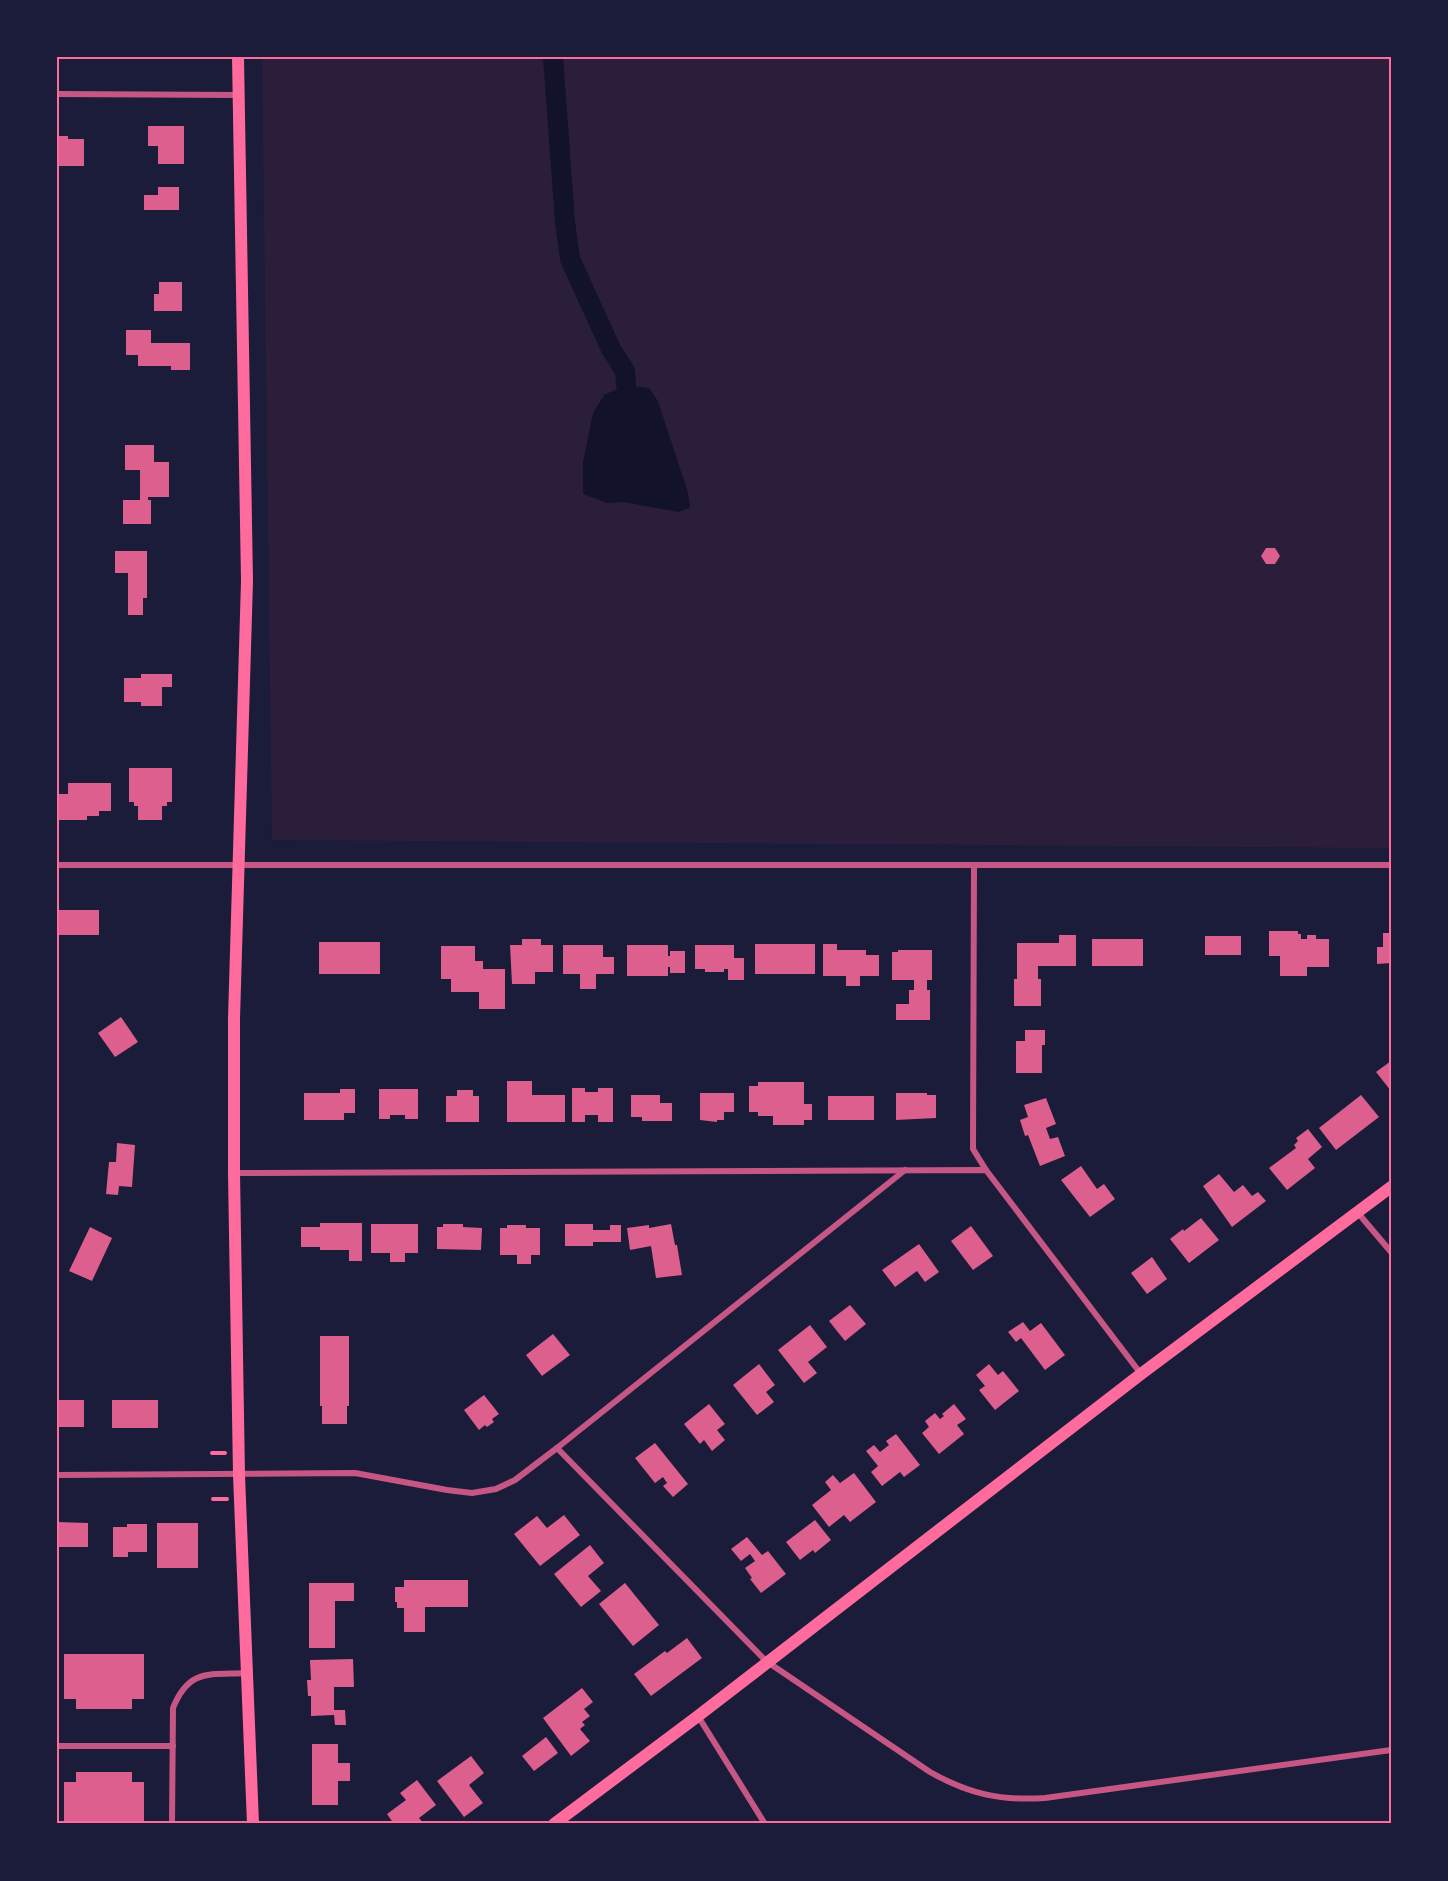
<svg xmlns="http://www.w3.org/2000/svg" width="1448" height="1881" viewBox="0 0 1448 1881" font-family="Helvetica,sans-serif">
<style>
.green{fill:#2a1e3b}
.water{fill:#12122b}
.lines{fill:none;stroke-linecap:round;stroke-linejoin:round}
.canal{stroke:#12122b;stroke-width:20}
.building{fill:#dd5f8e}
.path{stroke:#ff6b9d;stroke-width:4}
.minor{stroke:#c65784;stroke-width:6}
.secondary{stroke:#ff6b9d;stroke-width:12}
.neatline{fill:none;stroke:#ff6b9d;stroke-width:2}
</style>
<rect width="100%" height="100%" fill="#1b1b3a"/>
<polygon class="green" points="262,57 1391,57 1391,848 272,840"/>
<polygon class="water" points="626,385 649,388 658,401 688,493 690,508 678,512 624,502 607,503 583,494 583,462 593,413 604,395"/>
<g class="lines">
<polyline class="canal" points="553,57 565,222 570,259 611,349 625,371 626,385"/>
</g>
<g class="building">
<polygon points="148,126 184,126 184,164 158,164 158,146 148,146"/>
<polygon points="57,136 68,136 68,139 84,139 84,166 57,166"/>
<polygon points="158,187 179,187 179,210 144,210 144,195 158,195"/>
<polygon points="159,282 182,282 182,311 154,311 154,294 159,294"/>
<polygon points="126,330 151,330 151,343 190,343 190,370 171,370 171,366 138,366 138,355 126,355"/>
<polygon points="125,445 154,445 154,462 169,462 169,497 148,497 148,500 151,500 151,524 123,524 123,500 140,500 140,470 125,470"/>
<polygon points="1266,548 1275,548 1280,556 1275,564 1266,564 1261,556"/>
<polygon points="115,551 147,551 147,598 143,598 143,615 128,615 128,573 115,573"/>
<polygon points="141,674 172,674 172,687 162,687 162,706 141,706 141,702 124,702 124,678 141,678"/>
<polygon points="129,768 172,768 172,802 167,802 167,806 162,806 162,820 138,820 138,806 134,806 134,802 129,802"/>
<polygon points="68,783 111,783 111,811 99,811 99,816 87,816 87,820 57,820 57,794 68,794"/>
<rect x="58" y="910" width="41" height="25"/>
<polygon points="1269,931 1298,931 1298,934 1301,934 1301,939 1307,939 1307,935 1316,935 1316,939 1329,939 1329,967 1307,967 1307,976 1280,976 1280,956 1269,956"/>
<polygon points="1383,933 1391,933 1391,963 1377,964 1377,947 1383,947"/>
<polygon points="1059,935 1076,935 1076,966 1038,966 1038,979 1041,979 1041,1006 1014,1006 1014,979 1017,979 1017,943 1059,943"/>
<rect x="1205" y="936" width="36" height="19"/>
<polygon points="522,939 541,939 541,945 553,945 553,972 535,972 535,984 512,984 510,945 522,945"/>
<rect x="1092" y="939" width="51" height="27"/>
<rect x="319" y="942" width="61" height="32"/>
<rect x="755" y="944" width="60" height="30"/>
<polygon points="823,944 837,944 837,950 866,950 866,955 879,955 879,976 860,976 860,986 846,986 846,976 823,976"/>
<polygon points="563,945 603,945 603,957 614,957 614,974 596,974 596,989 580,989 580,974 563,974"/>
<polygon points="627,945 668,945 668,956 670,956 670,951 685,951 685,973 670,973 670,967 668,967 668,976 627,976"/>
<polygon points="695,945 734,945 734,958 744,958 744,980 728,980 728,969 724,969 724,972 705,972 705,969 695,969"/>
<polygon points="441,946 475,946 475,961 483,961 483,969 505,969 505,1009 479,1009 479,992 451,992 451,979 441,979"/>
<polygon points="898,950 932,950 932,980 927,980 927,990 930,990 930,1020 896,1020 896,1004 909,1004 909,990 914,990 914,980 892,980 892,952 898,952"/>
<polygon points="121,1017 138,1042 115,1057 98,1033"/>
<polygon points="1025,1030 1045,1030 1045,1045 1042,1045 1042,1073 1016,1073 1016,1041 1025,1041"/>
<polygon points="1391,1061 1391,1091 1376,1072"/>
<polygon points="507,1081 532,1081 532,1095 565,1095 565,1122 507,1122"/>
<polygon points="758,1082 804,1082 804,1104 812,1104 812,1120 804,1120 804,1125 773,1125 773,1116 758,1116 758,1112 749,1112 749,1086 758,1086"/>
<polygon points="572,1088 585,1088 585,1092 598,1092 598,1088 613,1088 613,1122 598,1122 598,1115 585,1115 585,1122 572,1122"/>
<polygon points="340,1089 355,1089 355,1113 344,1113 344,1120 304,1120 304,1093 340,1093"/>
<polygon points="379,1089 418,1089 418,1119 405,1119 405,1115 390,1115 390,1119 379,1119"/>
<polygon points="457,1090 473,1090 473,1096 479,1096 479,1122 446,1122 446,1096 457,1096"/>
<polygon points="700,1093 734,1093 734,1112 724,1112 724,1120 717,1120 717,1122 700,1120"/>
<polygon points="896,1093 927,1093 927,1095 936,1095 936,1118 896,1120"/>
<polygon points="631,1095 660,1095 660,1103 672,1103 672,1121 642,1121 642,1117 631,1117"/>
<polygon points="1361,1095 1379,1117 1336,1150 1319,1128"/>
<rect x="828" y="1096" width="46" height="24"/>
<polygon points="1046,1098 1056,1124 1046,1128 1050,1139 1058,1137 1065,1156 1040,1166 1028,1135 1025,1136 1020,1120 1028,1117 1024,1105"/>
<polygon points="1308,1129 1322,1147 1308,1159 1315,1168 1287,1190 1269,1168 1296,1148 1294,1145 1298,1141 1296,1138"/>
<polygon points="117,1143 135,1145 132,1187 119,1186 118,1195 106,1194 109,1162 116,1162"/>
<polygon points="1081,1166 1097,1189 1104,1184 1115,1199 1090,1217 1061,1180"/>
<polygon points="1219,1174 1234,1192 1243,1185 1252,1196 1258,1192 1266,1201 1232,1227 1203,1186"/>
<polygon points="1201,1218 1219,1240 1189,1263 1170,1239 1183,1229 1184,1231"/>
<polygon points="320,1223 362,1223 362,1261 349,1261 349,1250 320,1250 320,1247 301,1247 301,1227 320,1227"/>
<polygon points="371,1224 418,1224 418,1253 405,1253 405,1262 390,1262 390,1253 371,1253"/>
<polygon points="443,1224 463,1224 463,1227 482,1228 481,1250 437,1249 437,1227 443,1227"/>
<polygon points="565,1224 593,1224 593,1230 610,1230 610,1225 621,1225 621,1242 593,1242 593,1246 565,1246"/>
<polygon points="671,1224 675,1245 677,1245 682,1275 656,1278 651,1246 630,1250 627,1228 649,1225 649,1228"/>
<polygon points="507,1225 526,1225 526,1228 540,1228 540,1255 531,1255 531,1264 517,1264 517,1255 500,1255 500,1228 507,1228"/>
<polygon points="971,1226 993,1256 973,1270 951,1241"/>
<polygon points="90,1227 112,1238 92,1281 69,1271"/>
<polygon points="919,1244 939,1272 925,1282 917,1271 895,1287 882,1270"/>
<polygon points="1152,1257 1167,1279 1147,1294 1131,1273"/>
<polygon points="850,1305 866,1324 845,1341 829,1321"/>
<polygon points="1023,1322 1030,1331 1041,1323 1065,1355 1045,1370 1021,1338 1016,1342 1008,1332"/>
<polygon points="810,1325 827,1347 808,1362 817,1373 804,1383 778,1350"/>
<polygon points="553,1334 570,1355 542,1376 526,1355"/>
<polygon points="320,1336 349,1336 349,1406 347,1406 347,1424 322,1424 322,1406 320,1406"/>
<polygon points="759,1364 775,1385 766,1392 774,1402 757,1415 733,1385"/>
<polygon points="989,1364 998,1375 1003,1371 1019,1391 995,1410 979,1390 985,1386 976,1375"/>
<polygon points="484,1395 499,1414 492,1419 494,1422 487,1427 485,1425 479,1430 464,1410"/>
<rect x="57" y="1400" width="27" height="27"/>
<rect x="112" y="1400" width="46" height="28"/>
<polygon points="709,1404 725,1424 717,1430 725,1440 712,1451 704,1440 700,1444 684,1424"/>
<polygon points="954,1404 966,1419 957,1425 964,1434 939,1454 922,1433 929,1427 925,1421 935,1413 940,1419 944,1416 942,1414"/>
<polygon points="896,1434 920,1465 904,1477 900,1472 882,1486 871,1472 878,1466 866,1451 874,1445 880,1452 889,1445 886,1441"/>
<polygon points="655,1443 688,1484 673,1497 663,1486 667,1483 663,1477 655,1483 635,1458"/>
<polygon points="854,1473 876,1502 850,1522 844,1515 829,1527 812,1505 831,1490 825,1482 833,1475 840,1483"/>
<polygon points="564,1515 580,1535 540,1566 514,1534 537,1516 547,1528"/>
<polygon points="815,1520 831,1540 815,1553 813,1550 800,1560 786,1542"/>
<polygon points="57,1522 88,1523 88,1547 57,1547"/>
<rect x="157" y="1523" width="41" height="45"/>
<polygon points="127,1524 147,1524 147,1552 128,1552 128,1557 113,1557 113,1527 127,1527"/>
<polygon points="747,1537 762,1555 768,1551 786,1574 761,1593 750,1579 752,1578 745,1568 755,1561 750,1554 741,1561 731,1549"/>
<polygon points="590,1545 604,1563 588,1576 601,1591 581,1607 554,1574"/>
<polygon points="404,1580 468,1580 468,1607 425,1607 425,1632 404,1632 404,1608 397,1608 397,1602 395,1602 395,1587 404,1587"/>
<polygon points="309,1583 354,1583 354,1601 335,1601 335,1648 309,1648"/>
<polygon points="625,1583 659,1625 633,1646 599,1604"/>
<polygon points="687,1638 702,1658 651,1696 634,1674 665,1651 667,1653"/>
<polygon points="64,1654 144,1654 144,1699 132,1699 132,1709 76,1709 76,1699 64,1699"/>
<polygon points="353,1659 354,1687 334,1687 334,1710 345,1710 346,1725 335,1725 334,1715 311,1716 311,1696 308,1696 307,1680 311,1680 310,1660"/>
<polygon points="582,1688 593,1702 584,1709 590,1716 582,1722 585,1725 580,1729 590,1741 571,1756 543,1718"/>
<polygon points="546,1737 558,1753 534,1771 522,1756"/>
<polygon points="312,1744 338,1744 338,1763 350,1763 350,1781 338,1781 338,1805 312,1805"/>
<polygon points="471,1756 484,1773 469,1785 483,1803 464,1817 437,1781"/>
<polygon points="76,1772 132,1772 132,1782 144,1782 144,1824 64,1824 64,1782 76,1782"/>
<polygon points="417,1780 436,1805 419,1818 424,1824 394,1824 387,1814 406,1800 400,1793"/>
</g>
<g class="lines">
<g class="path">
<polyline points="212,1453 225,1453"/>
<polyline points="213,1499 227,1499"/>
</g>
<g class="minor">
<polyline points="57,94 238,95"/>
<polyline points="57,865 1391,865"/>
<polyline points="974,865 973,1149 986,1170"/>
<polyline points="234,1173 986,1170 1141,1374"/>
<polyline points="1358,1213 1391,1252"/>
<path d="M 557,1448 L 766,1661 L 930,1772 C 969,1794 1000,1801 1045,1798 L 1391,1750"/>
<polyline points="57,1475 355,1473 447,1490 472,1493 496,1489 515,1480 557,1448 905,1170"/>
<polyline points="698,1716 765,1824"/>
<polyline points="57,1746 173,1746"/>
<path d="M 172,1824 L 173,1708 C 189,1668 210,1675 247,1673"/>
</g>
<g class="secondary">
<polyline points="238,57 247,581 234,1019 234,1173 239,1475 253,1824"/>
<polyline points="554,1824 698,1716 1141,1374 1391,1187"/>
</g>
</g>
<rect width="1448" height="1881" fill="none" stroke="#1b1b3a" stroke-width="117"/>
<rect x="58" y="58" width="1332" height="1764" class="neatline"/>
</svg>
